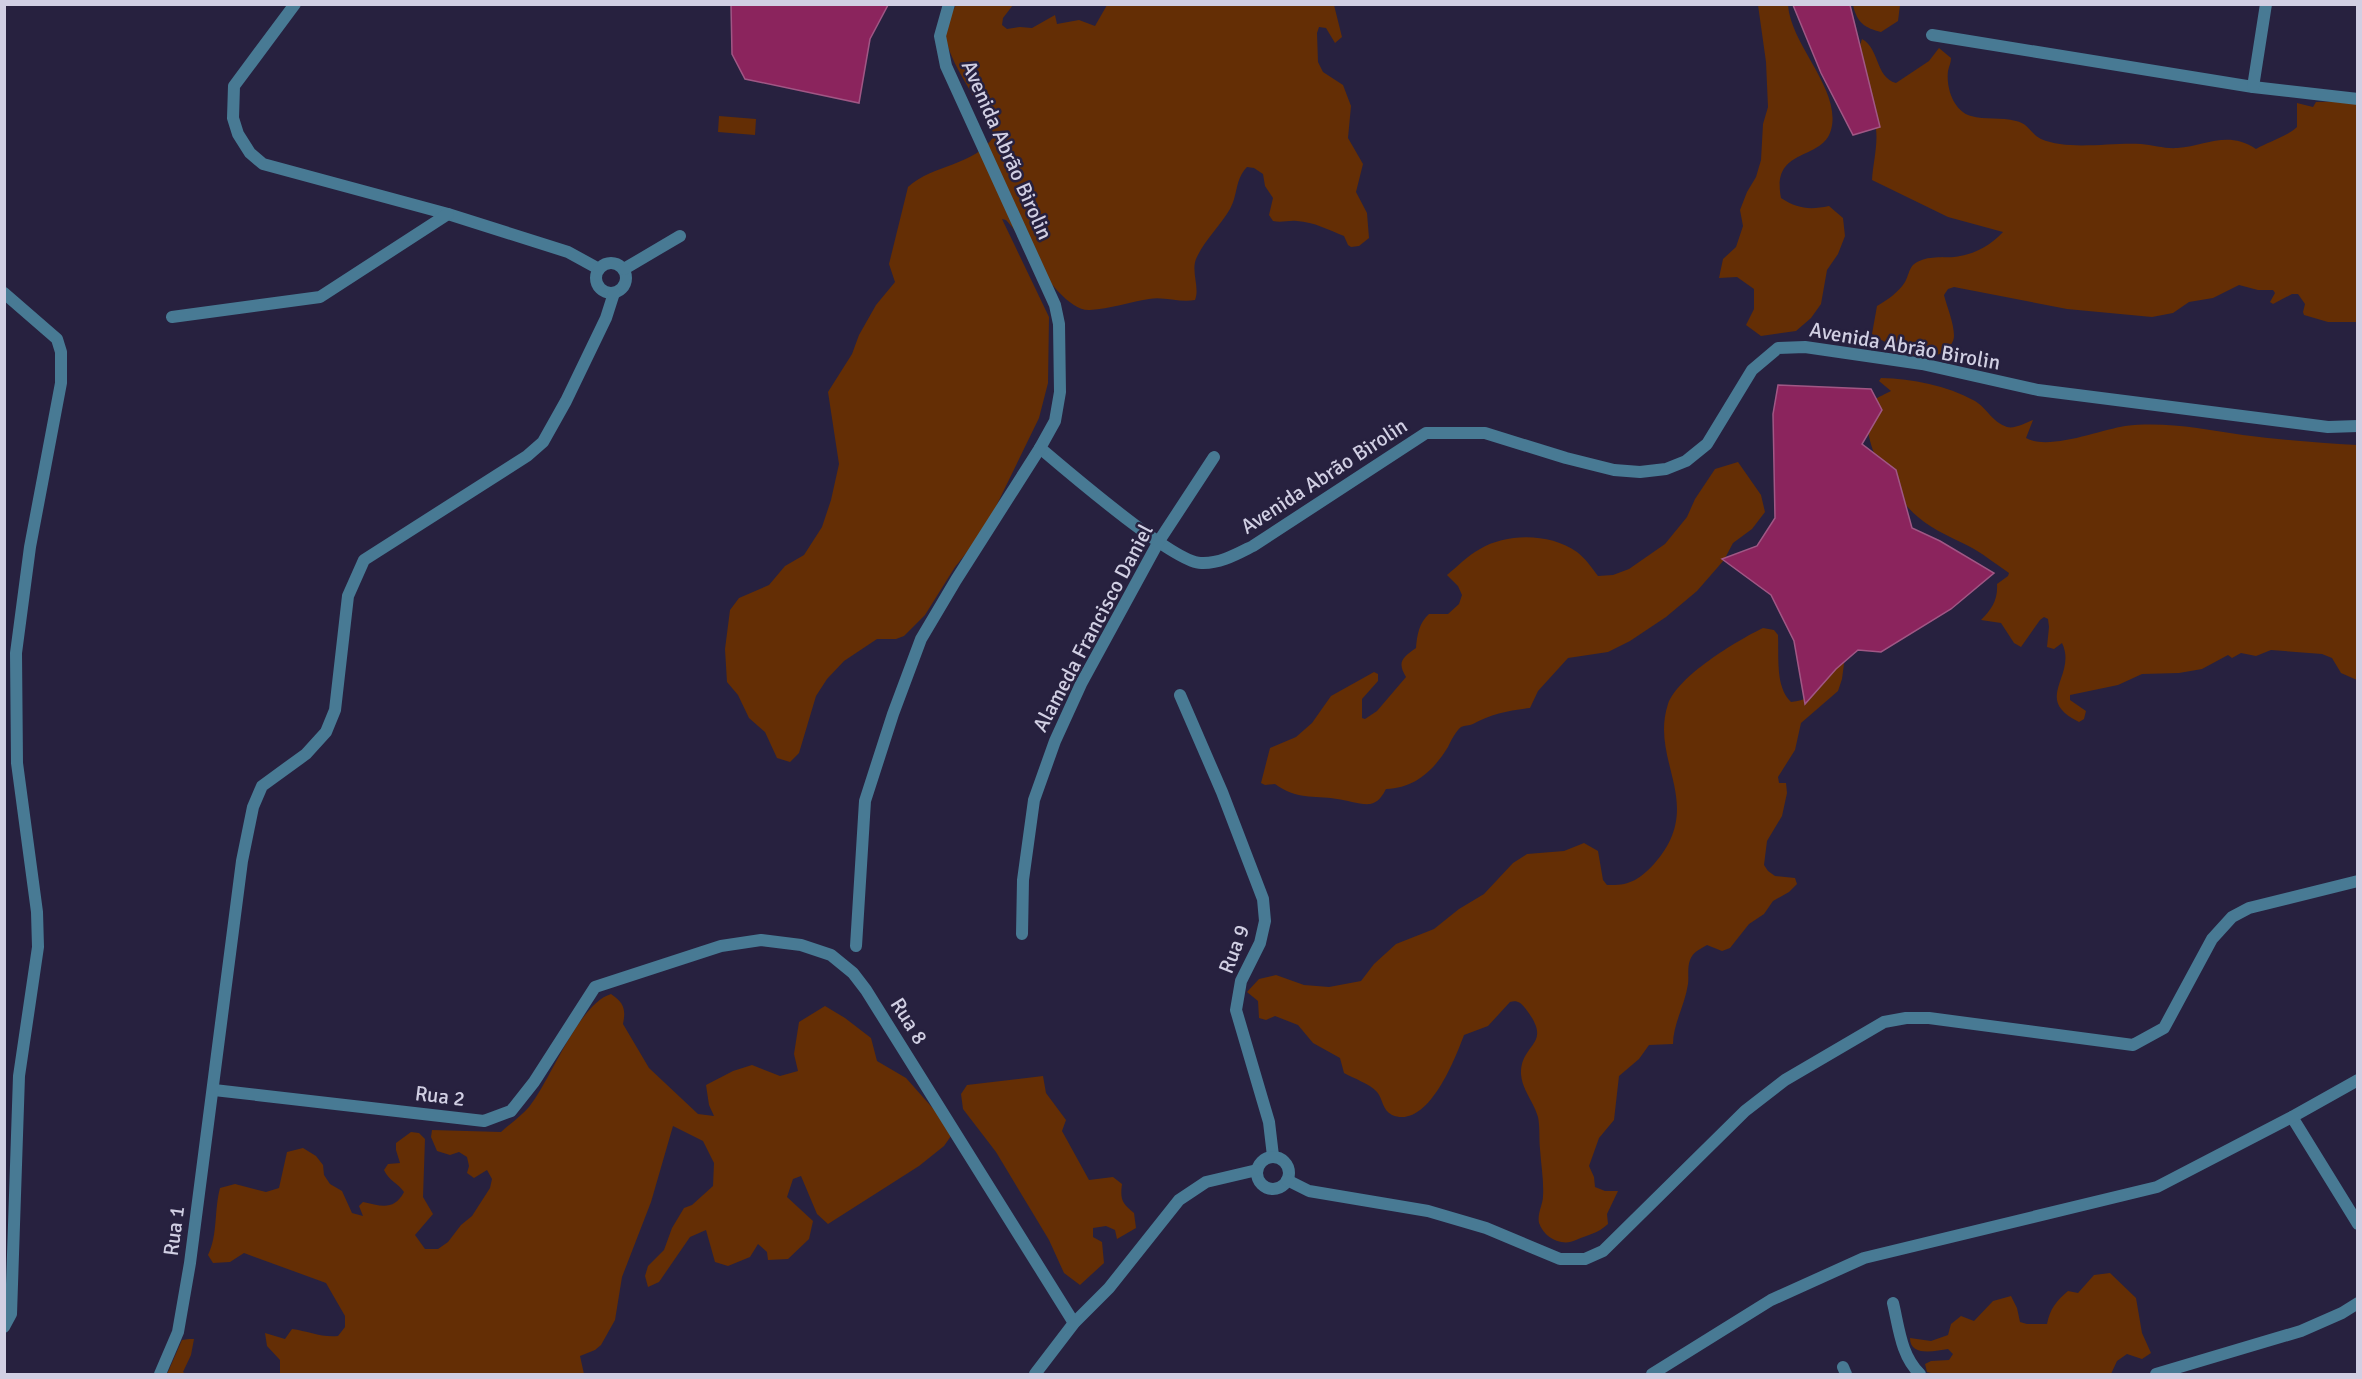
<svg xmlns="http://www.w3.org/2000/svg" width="2362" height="1379" viewBox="0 0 2362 1379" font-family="Signika,sans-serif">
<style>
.green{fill:#642e05}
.water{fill:#8b245d;stroke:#a05785;stroke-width:1.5}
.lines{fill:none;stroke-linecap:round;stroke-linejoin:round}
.street{stroke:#487a94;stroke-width:12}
.labels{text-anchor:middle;stroke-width:5;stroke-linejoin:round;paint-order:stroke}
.street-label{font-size:21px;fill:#d1cfe3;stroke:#27213f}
</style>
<rect width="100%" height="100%" fill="#27213f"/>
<g class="green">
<path d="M 956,5 L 1013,5 L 1003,18 L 1002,25 L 1007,29 L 1020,27 L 1032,28 L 1055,15 L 1057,24 L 1079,20 L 1095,26 L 1107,5 L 1334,5 L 1342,37 L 1335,43 L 1326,28 L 1319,27 L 1317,33 L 1318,62 L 1323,72 L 1343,85 L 1351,106 L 1348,138 L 1363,164 L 1356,192 L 1367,213 L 1369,238 L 1359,246 L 1351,247 L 1348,245 L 1344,236 C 1329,230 1314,222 1297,221 C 1288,220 1282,223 1273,221 L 1269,215 L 1273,198 L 1265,186 L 1263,174 L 1254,168 L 1247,167 C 1235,179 1238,195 1230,209 C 1220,226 1204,241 1196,259 C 1191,272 1200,288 1195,300 C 1180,303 1164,296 1149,299 C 1130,302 1110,309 1090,310 C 1062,312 1027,248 1013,228 L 1006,220 L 1002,219 L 1049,317 L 1048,383 L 1039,418 L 984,531 L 955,567 L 925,615 L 904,636 L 896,639 L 877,639 L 844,661 L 827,679 L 816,696 L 799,753 L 790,762 L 777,758 L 765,732 L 749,718 L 738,695 L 727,682 L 725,649 L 730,610 L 739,598 L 769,585 L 785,566 L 804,555 L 822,527 L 831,500 L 839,464 L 828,392 L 852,354 L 859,335 L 876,305 L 895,282 L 889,264 L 908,187 C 933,164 975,166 994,136 C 985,106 940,55 946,26 C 948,19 953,11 956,5 Z"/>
<path d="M 1758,5 L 1788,5 C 1791,46 1842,90 1831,130 C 1822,162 1771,146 1781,198 C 1798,209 1810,210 1829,206 L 1843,218 L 1845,236 L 1838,254 L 1827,270 L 1821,304 L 1811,318 L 1796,331 L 1761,336 L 1746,325 L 1754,309 L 1754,289 L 1737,277 L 1719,278 L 1723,259 L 1736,247 L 1743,226 L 1740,210 L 1747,192 L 1756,177 L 1761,160 L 1763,124 L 1768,107 L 1766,62 Z"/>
<path d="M 1853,5 L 1900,5 L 1898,21 L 1881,32 C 1865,28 1857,23 1853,5 Z"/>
<path d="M 1862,39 C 1880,49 1875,77 1896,83 L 1929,61 L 1939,48 L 1951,58 C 1951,63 1949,66 1948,71 C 1946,87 1953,111 1971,116 C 1985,120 2001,117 2016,121 C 2028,123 2032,135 2041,139 C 2068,151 2112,142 2141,144 C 2153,145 2166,149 2177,148 C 2207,146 2227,130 2256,149 C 2268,142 2288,136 2297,127 L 2297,103 L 2313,107 L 2316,102 L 2357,101 L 2357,322 L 2328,322 L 2304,315 L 2303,312 L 2305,304 L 2298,294 L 2292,294 L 2273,304 L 2270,302 L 2275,293 L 2273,290 L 2258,290 L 2239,285 L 2213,298 L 2189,302 L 2173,313 L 2152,317 L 2067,309 L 1954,287 L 1948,289 L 1944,295 C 1947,307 1954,323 1954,336 C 1954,342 1949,348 1945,351 C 1921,367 1893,347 1872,334 L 1877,306 C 1887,300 1898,293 1905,282 C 1908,277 1909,269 1913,265 C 1925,255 1940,258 1954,257 C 1973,255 1990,246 2003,232 L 1948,217 L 1872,180 C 1873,164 1878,145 1876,129 C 1872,101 1851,68 1862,39 Z"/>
<polygon points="719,116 756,119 755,135 718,132"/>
<path d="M 1881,378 C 1913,379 1946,385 1975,401 C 1987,408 1991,421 2007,427 C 2015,429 2025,423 2033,420 L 2026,438 C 2048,451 2100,430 2125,426 C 2164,421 2204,429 2243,435 C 2281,440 2319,443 2357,445 L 2357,680 L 2341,673 L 2332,658 L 2322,654 L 2271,650 L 2256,656 L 2241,653 L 2232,658 L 2228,655 L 2202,669 L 2179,673 L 2142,674 L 2118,685 L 2070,695 L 2070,700 L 2086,711 L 2084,719 L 2079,722 C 2031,699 2078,676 2062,643 L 2054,649 L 2047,647 L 2049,627 L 2048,619 L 2044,617 L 2040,620 L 2021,647 L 2014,643 L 2001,623 L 1981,620 C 1992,609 1998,600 1997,584 L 2008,576 L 2009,573 C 1997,565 1986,556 1974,549 C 1956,539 1934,531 1918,517 C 1894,498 1850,430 1875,400 C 1879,396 1886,394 1891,391 L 1879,381 Z"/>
<path d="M 1738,462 L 1761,495 L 1765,512 L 1752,529 L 1733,543 L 1724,560 L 1697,591 L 1666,617 L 1630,641 L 1608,652 L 1568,658 L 1538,691 L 1530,708 C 1510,710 1491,714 1473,724 C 1469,726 1465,725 1461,727 C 1455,732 1451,741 1448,747 C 1433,771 1415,788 1386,789 C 1383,795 1378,803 1370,804 C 1360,805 1347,800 1337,799 C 1312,795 1297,800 1275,784 L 1265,785 L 1261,783 L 1270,748 L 1296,737 L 1312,723 L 1331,696 L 1374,672 L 1378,674 L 1378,681 L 1362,699 L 1362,718 L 1365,719 L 1377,711 L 1406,677 C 1397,662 1402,658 1416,648 C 1417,635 1419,623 1429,614 L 1448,614 L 1459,604 L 1462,595 L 1458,586 L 1447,575 C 1458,566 1467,556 1480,549 C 1507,533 1550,533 1577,552 C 1585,558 1592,568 1598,576 L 1613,575 L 1629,569 L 1665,544 L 1687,517 L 1695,499 L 1715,469 Z"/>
<path d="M 1763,628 L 1774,630 L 1778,635 C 1779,656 1775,687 1791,702 C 1820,699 1825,681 1835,658 L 1845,656 L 1842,679 L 1838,691 L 1801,723 L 1795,750 L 1778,777 L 1779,783 L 1786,783 L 1787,793 L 1782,816 L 1767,841 L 1764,865 L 1768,871 L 1775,876 L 1795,878 L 1797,884 L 1789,892 L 1773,901 L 1764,914 L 1749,924 L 1730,948 L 1722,951 L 1707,945 C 1700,949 1693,952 1690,960 C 1687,968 1689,977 1688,984 C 1685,1005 1673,1024 1673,1044 L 1649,1045 L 1639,1059 L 1619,1076 L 1614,1120 L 1599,1138 L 1589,1166 L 1594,1177 L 1595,1187 L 1605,1191 L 1618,1191 L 1607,1214 L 1608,1224 C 1597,1234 1589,1234 1576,1240 C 1562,1247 1544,1238 1539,1223 C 1537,1214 1543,1204 1543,1196 C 1544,1181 1541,1165 1540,1149 C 1539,1139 1540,1127 1538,1117 C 1534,1102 1522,1090 1521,1074 C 1520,1042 1555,1046 1525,1008 C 1521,1003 1517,1000 1510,1002 L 1488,1026 L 1464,1035 C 1455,1059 1428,1130 1392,1115 C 1382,1110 1383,1099 1377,1092 C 1370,1084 1353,1078 1344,1073 L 1340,1058 L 1313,1043 L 1298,1025 L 1275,1016 L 1266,1020 L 1259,1018 L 1258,1001 L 1247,992 L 1259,979 L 1276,975 L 1304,985 L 1329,987 L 1361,981 L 1374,964 L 1396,944 L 1434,929 L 1459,909 L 1484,894 L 1513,863 L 1527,854 L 1564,851 L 1584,843 L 1598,851 L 1603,880 L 1607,885 C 1629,886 1639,880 1654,864 C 1707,804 1649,762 1668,704 C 1678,676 1736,641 1763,628 Z"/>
<path d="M 611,994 C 624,1003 626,1009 623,1024 L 649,1068 L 698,1114 L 714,1116 L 709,1105 L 706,1085 L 733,1071 L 752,1065 L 780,1076 L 798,1071 L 794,1054 L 799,1022 L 825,1006 L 845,1018 L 871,1038 L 877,1061 L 906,1078 L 937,1113 L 951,1136 L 944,1146 L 919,1166 L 828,1224 L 817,1214 L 801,1176 L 793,1179 L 787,1197 L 813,1221 L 809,1239 L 788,1259 L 768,1260 L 767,1252 L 758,1244 L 750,1257 L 728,1266 L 715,1262 L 706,1230 L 690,1237 L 659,1282 L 648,1287 L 645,1276 L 648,1266 L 664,1250 L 672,1228 L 684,1208 L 692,1205 L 713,1186 L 714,1163 L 703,1141 L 673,1126 L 651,1202 L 622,1277 L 615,1320 L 601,1345 L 595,1350 L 580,1356 L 584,1374 L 280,1374 L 280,1360 L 267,1346 L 265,1333 L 285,1339 L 292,1329 C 308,1331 322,1338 338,1336 L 345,1327 L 345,1316 L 326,1283 L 244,1253 L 230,1262 L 213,1263 L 208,1255 C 218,1235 214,1210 220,1188 L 235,1184 L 266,1192 L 279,1188 L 287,1152 L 303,1148 L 316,1156 L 323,1165 L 324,1175 L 330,1184 L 342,1191 L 352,1213 L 363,1216 L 359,1206 L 363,1202 C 381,1206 394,1211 404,1192 C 398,1183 389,1181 384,1170 L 388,1164 L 400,1163 L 396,1150 L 396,1143 L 411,1132 L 419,1133 L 425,1139 L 423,1197 L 433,1214 L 415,1235 L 425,1249 L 438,1249 L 448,1242 L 461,1225 L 472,1216 L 490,1188 L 492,1179 L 487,1170 L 474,1178 L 467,1173 L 469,1166 L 467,1157 L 459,1152 L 450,1155 L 437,1151 L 431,1137 L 432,1130 L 501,1132 C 510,1124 521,1116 529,1107 C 551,1080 578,1004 611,994 Z"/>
<path d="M 1043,1076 L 1046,1093 L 1066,1120 L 1062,1131 L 1089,1180 L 1113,1177 L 1122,1184 C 1120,1200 1122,1203 1134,1213 L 1136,1228 L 1117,1239 L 1115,1230 L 1106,1226 L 1093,1228 L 1093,1237 L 1102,1242 L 1104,1263 L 1080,1285 L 1064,1273 L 1049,1240 L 996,1152 L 963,1109 L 961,1094 L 967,1085 Z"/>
<path d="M 2110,1273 L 2136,1298 L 2142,1333 L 2151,1353 L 2142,1359 L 2127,1354 L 2117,1361 L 2111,1374 L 1935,1374 L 1927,1372 L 1925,1364 L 1931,1361 L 1949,1360 L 1953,1354 L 1948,1349 C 1935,1351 1910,1357 1910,1338 L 1931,1341 L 1948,1335 L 1951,1324 L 1961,1316 L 1974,1321 L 1993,1301 L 2011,1296 L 2017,1308 L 2020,1322 L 2027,1324 L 2047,1324 C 2050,1309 2056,1301 2068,1291 L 2078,1293 L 2094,1275 Z"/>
<polygon points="189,1339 194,1339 191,1355 183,1372 186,1374 167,1374 182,1340"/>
</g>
<g class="water">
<polygon points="731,5 888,5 870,39 859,103 745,79 732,54"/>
<polygon points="1793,5 1850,5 1880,127 1853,135 1821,73"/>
<polygon points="1778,385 1871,389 1882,410 1862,444 1896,470 1912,528 1940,541 1994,573 1951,609 1881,652 1858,650 1836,669 1805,704 1794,641 1771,595 1722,559 1757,546 1775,518 1773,414"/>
</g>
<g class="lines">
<g class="street">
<polyline points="295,4 234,86 233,118 238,134 250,153 263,164 448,214 568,252 599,269"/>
<polyline points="1932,35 2253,87 2358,99"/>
<polyline points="2253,87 2266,4"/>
<circle cx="611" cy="278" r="15"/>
<polyline points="624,269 680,236"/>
<polyline points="4,293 57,339 61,352 61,383 30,547 16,653 17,763 37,912 38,947 19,1076 11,1314 4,1327"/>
<polyline points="172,317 320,297 448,214"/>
<path d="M 1040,448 C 1066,470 1174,563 1201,563 C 1220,564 1237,554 1253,546 L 1426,433 L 1485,433 L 1566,458 L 1614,470 L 1640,472 L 1666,469 L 1686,461 L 1707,444 L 1752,370 L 1778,348 L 1805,347 L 1922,364 L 2038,390 L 2328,427 L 2358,426"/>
<polyline points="1180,695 1222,792 1263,899 1265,921 1260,943 1241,981 1236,1010 1269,1122 1273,1156"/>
<polyline points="1022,934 1023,880 1034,800 1055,741 1081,684 1159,541 1214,457"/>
<polyline points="856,946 865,801 893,714 921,639 956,580 1040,448 1055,421 1060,392 1059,324 1055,305 946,66 940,36 949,4"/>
<polyline points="214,1090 484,1121 511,1111 534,1082 595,987 721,946 761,940 801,945 831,955 853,973 866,990 1074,1323"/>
<polyline points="2292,1117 2358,1224"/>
<circle cx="1273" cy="1173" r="16"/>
<polyline points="1287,1180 1309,1191 1428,1211 1486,1228 1560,1259 1585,1259 1603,1251 1745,1111 1785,1080 1884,1022 1906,1018 1929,1018 2133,1045 2164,1028 2212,939 2232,917 2249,908 2358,881"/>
<path d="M 1893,1303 C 1899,1328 1901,1356 1920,1374"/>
<polyline points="1843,1367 1846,1374"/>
<polyline points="160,1374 178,1332 190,1263 242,861 253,807 262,786 306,754 326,732 335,710 348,596 364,560 527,456 543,442 566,401 606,318 614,293"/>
<polyline points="1035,1374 1074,1323 1109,1288 1179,1200 1206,1182 1257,1170"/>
<polyline points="1652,1374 1771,1300 1864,1258 2157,1187 2292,1117 2358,1080"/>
<polyline points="2156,1374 2301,1331 2342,1313 2358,1303"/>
</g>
</g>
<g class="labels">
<g class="street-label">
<text transform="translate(1007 150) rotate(66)" y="7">Avenida Abrão Birolin</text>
<text transform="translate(1905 346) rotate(10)" y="7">Avenida Abrão Birolin</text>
<text transform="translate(1324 476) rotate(-33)" y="7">Avenida Abrão Birolin</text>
<text transform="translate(1093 628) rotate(-62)" y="7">Alameda Francisco Daniel</text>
<text transform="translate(1234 949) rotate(-69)" y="7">Rua 9</text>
<text transform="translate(909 1021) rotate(58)" y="7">Rua 8</text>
<text transform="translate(440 1096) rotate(7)" y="7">Rua 2</text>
<text transform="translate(174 1231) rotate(-82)" y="7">Rua 1</text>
</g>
</g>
<rect width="2362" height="1379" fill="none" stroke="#d1cfe3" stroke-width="12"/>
</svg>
